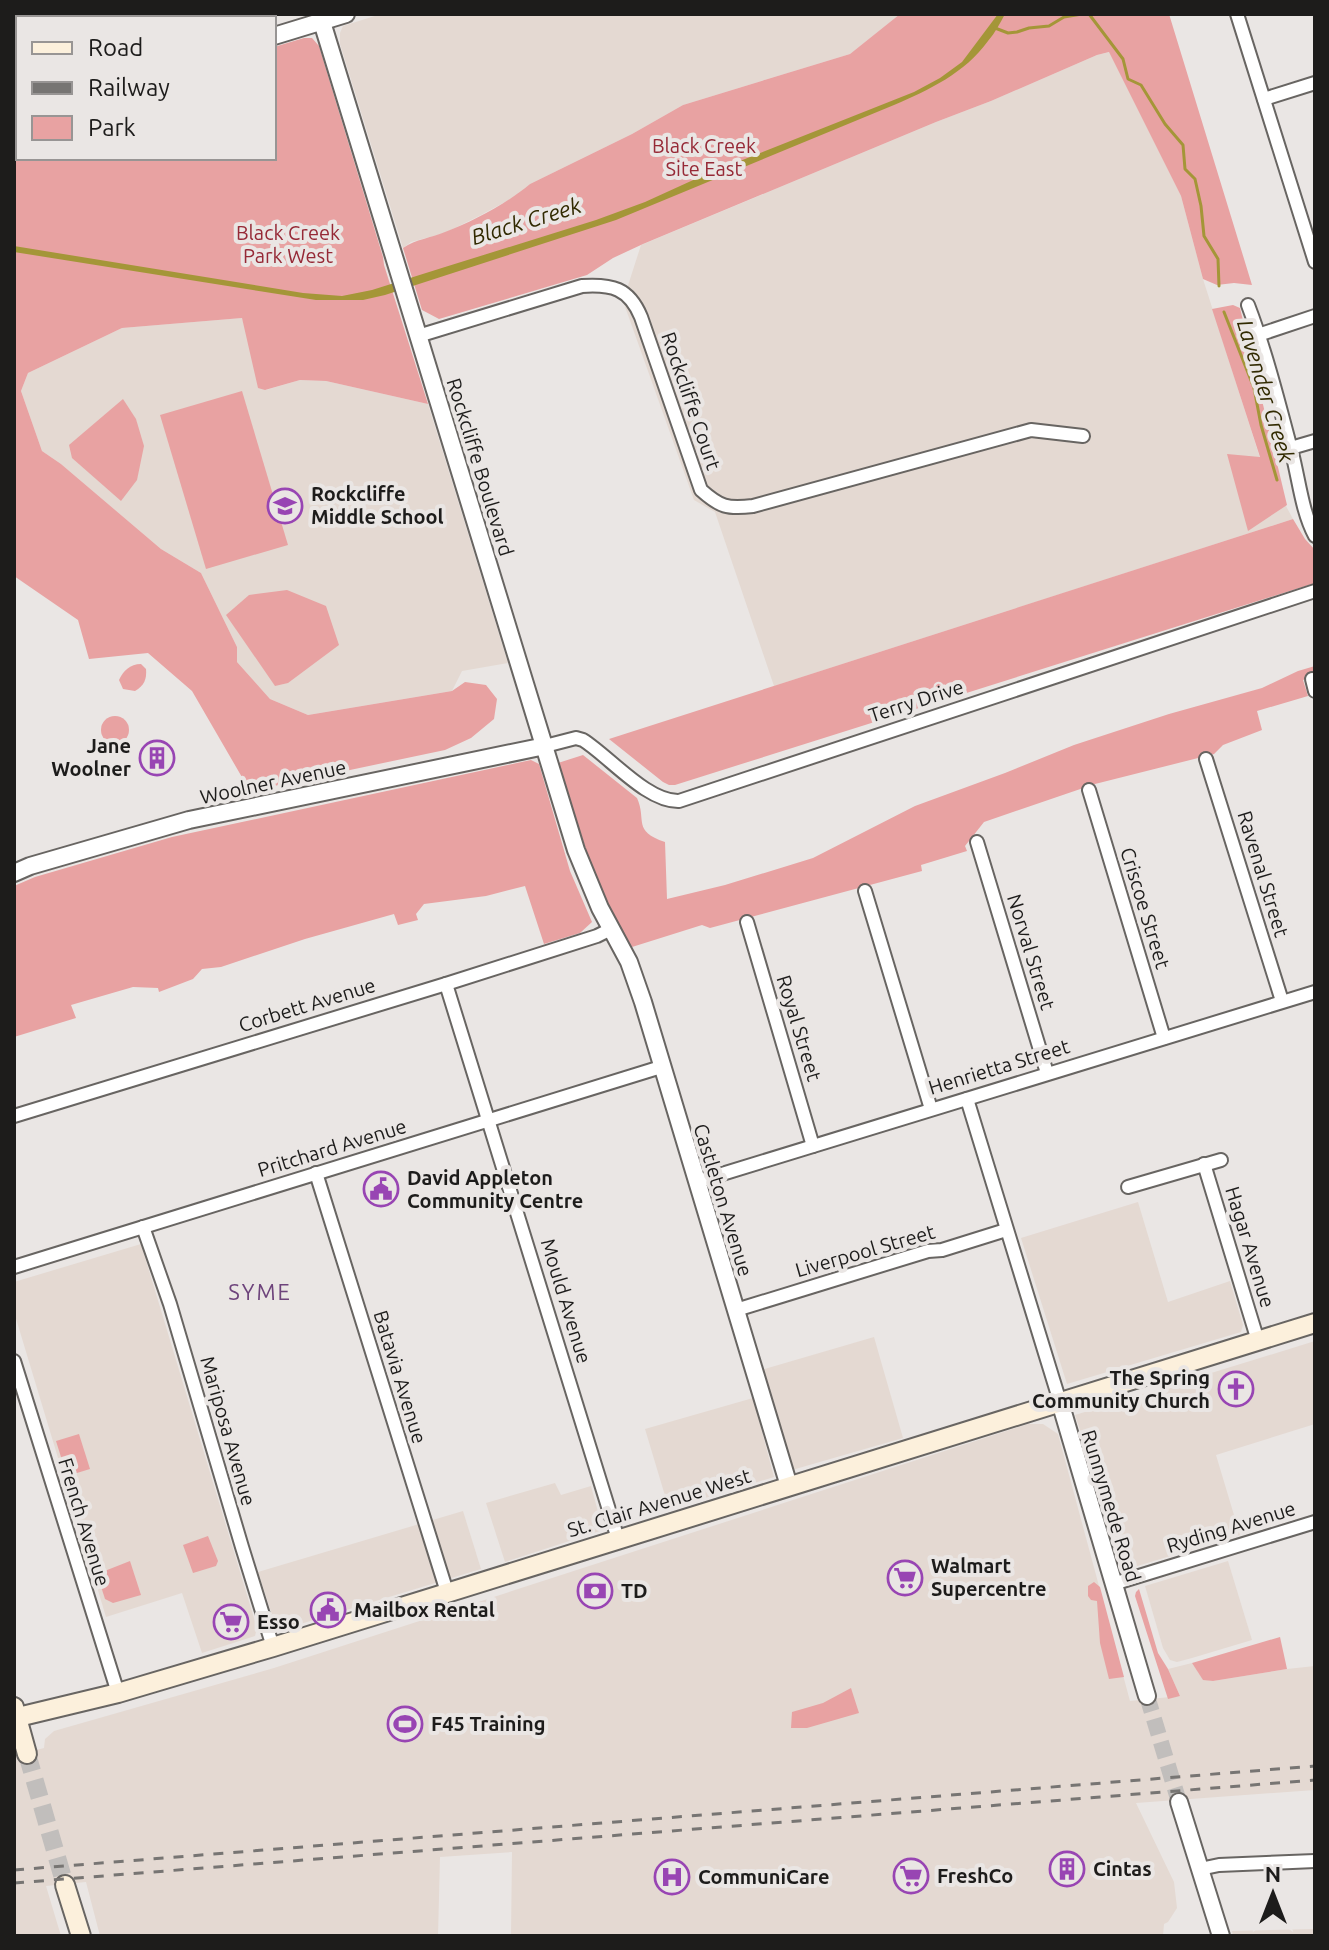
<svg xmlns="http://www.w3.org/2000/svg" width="1329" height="1950" viewBox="0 0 1329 1950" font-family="Ubuntu,sans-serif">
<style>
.built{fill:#e4d9d2}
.green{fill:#e8a2a2}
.water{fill:#a49638}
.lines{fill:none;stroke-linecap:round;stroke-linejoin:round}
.stream{stroke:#a49638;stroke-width:3}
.tertiary-tunnel{stroke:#c1bebc;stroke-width:16;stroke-dasharray:16 8;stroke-linecap:butt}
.secondary-tunnel{stroke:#c1bebc;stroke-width:18;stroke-dasharray:18 9;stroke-linecap:butt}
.minor-casing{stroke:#686562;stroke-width:16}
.tertiary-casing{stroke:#686562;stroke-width:20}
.secondary-casing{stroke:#686562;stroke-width:22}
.minor{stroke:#fff;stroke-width:12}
.tertiary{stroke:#fff;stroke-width:16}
.secondary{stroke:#fcf0dc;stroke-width:18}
.rail{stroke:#777573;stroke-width:3;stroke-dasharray:10 10;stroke-linecap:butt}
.labels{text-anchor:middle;stroke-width:8;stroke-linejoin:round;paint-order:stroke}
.park-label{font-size:20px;fill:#962936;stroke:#eae6e4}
.street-label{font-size:20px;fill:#1d1c1b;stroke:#eae6e4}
.poi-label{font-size:20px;font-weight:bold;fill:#1d1c1b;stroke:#eae6e4;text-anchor:start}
.water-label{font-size:22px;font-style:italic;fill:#312a01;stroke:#eae6e4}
.neighbourhood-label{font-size:22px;letter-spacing:2px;fill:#6d437b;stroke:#eae6e4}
</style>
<rect width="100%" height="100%" fill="#eae6e4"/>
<g class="built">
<polygon points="381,14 900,14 850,54 683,105 632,134 530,184 516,196 481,215 445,233 411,242 403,248 340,44 340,33 343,26"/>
<polygon points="1110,52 1181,196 1203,279 1260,458 1293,519 774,686 715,512 694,500 623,301 641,245 936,122 991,101 1097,55"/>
<polygon points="242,318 266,390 300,380 326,381 428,404 508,663 462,671 452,691 308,715 270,699 237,662 237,647 201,573 161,549 61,464 42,451 21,391 28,373 122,328"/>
<polygon points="1138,1202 1168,1302 1230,1281 1243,1325 1241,1332 1067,1384 1021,1238"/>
<polygon points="141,1244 257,1628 255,1636 202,1653 182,1593 106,1617 14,1312 14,1282"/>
<polygon points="874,1337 903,1438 792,1470 761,1370"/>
<polygon points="1315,1341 1315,1424 1216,1455 1240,1535 1134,1567 1125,1565 1075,1415"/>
<polygon points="753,1398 774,1477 669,1509 645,1429"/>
<polygon points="1028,1424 1043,1424 1058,1434 1130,1701 1180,1696 1168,1669 1192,1663 1203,1679 1213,1681 1287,1669 1315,1666 1315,1790 1136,1803 1174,1882 1177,1908 1168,1922 1164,1924 1163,1936 511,1936 512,1852 440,1857 438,1936 100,1936 86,1882 46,1886 61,1936 14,1936 14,1756 44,1748 45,1739 54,1731 274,1668"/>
<polygon points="555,1483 561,1495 591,1486 603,1530 505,1562 486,1503"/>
<polygon points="463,1511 481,1569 284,1629 275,1624 258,1572"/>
<polygon points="1228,1561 1252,1640 1192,1658 1177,1662 1170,1660 1163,1648 1145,1586"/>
<polygon points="1315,1929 1315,1936 1233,1936 1232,1931"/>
</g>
<g class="green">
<path d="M 900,14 L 1169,14 L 1252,285 L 1234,283 L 1217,285 L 1203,279 L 1181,196 L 1109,52 L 1097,55 L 991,101 L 936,122 L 643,244 L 613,258 L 587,275 L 439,319 L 422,310 L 403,248 C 416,239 431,238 445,232 C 474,221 506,204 530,184 L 632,134 L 683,105 L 850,54 Z"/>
<polygon points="304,38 312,38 319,46 383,257 384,265 428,404 326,381 300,380 265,390 258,388 242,318 122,328 28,373 21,391 42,451 61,464 161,549 201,573 237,647 237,662 270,699 308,715 452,691 465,682 486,685 497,699 494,719 471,738 445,750 250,791 192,691 148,653 89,659 78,620 14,576 14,127 18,126 18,158 274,158 274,47"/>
<polygon points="1233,305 1240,308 1287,505 1248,531 1227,454 1260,457 1212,309"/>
<polygon points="242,391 288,545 206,569 160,415"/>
<polygon points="123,399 136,419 144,446 137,480 121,501 72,458 69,445"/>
<polygon points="1293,519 1305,539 1315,550 1315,583 675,785 669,785 663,782 609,739"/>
<polygon points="287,590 326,606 339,645 288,683 275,686 226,615 249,595"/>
<path d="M 141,664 L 146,669 C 147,679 144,686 135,691 L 123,689 L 119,680 C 123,671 130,664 141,664 Z"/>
<path d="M 1315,666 L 1315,676 L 1303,680 L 1308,696 L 1257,711 L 1262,730 L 1223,745 L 1214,754 L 1095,784 L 984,822 L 965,846 L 967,851 L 921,865 L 922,871 L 710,928 L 702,925 L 632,947 L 599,890 L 558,763 L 583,755 L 637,798 C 647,820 632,831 665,842 L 667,899 L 725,885 L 813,858 L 915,806 L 1005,773 L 1074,745 L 1169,714 L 1262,688 L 1298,671 Z"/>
<circle cx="115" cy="730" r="14"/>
<polygon points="531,760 539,764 570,871 592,922 580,933 544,944 525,886 486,896 424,904 416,914 418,920 398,925 394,914 305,939 221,967 202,969 193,979 159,992 158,988 133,987 71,1005 76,1018 14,1037 14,886 35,877 172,837"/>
<polygon points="79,1434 90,1469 67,1476 56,1441"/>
<polygon points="208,1536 218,1561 216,1566 193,1573 183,1545"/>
<polygon points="130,1561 141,1595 113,1603 105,1599 97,1574"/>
<polygon points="1094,1582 1100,1587 1124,1677 1109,1679 1100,1643 1097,1601 1091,1600 1088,1596 1088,1586"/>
<polygon points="1139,1589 1158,1653 1168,1669 1180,1696 1168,1699 1135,1596 1136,1592"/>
<polygon points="1280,1637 1287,1669 1213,1681 1203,1680 1192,1663"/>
<polygon points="851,1688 859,1713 807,1728 791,1728 792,1712 823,1703"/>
</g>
<path class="water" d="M 998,14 L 1005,14 C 1000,23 995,33 988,41 C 965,73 929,90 894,105 L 616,220 L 385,295 L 363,300 L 316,300 L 14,252 L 14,246 L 303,293 L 342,296 L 372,290 L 445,267 L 596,220 L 645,202 L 702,176 L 914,92 L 940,78 L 962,62 Z"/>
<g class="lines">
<g class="stream">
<polyline points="1089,14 1123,59 1128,79 1141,85 1165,124 1183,145 1185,169 1195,179 1201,206 1204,236 1218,259 1219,286"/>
<polyline points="995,28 1008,33 1017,32 1029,28 1049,26 1064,17 1082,14"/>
<polyline points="1224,312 1254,388 1261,425 1277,480"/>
</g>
<polyline class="tertiary-tunnel" points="1147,1696 1179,1802"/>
<polyline class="secondary-tunnel" points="27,1754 65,1885"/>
<g class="minor-casing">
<g id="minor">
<polyline points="197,14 198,18"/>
<polyline points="1237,14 1315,262"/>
<polyline points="1264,99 1315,83"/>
<path d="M 1248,305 C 1266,352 1279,404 1292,453 C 1299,480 1302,512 1315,536"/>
<polyline points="1258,335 1315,316"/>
<path d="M 418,336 L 582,286 C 612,284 629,288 641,317 L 701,490 C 720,507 727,509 753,506 L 1031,430 L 1083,436"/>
<polyline points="1291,448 1315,441"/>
<polyline points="1312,679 1315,691"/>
<path d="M 545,746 L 576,738 L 583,740 C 610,757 647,802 679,801 L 1315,591"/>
<polyline points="1206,759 1282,1001"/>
<polyline points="1089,790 1164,1038"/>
<polyline points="977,842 1047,1073"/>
<polyline points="865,891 931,1109"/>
<polyline points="747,922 813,1146"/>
<polyline points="446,984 618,1539"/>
<polyline points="967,1099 1060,1402"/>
<polyline points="14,1116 446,984 597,936 611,929"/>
<polyline points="1204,1164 1258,1341"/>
<polyline points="316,1173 447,1592"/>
<polyline points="696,1182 1315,992"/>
<polyline points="1128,1187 1221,1160"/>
<polyline points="143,1227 170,1304 242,1547 273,1647"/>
<polyline points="14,1267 661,1067"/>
<polyline points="736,1310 928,1251 942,1250 1006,1230"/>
<polyline points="14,1361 118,1693"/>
<polyline points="1113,1584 1315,1522"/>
<polyline points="1200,1869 1219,1865 1315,1861"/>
</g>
</g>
<g class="tertiary-casing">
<g id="tertiary">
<polyline points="322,22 576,850 600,908 629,962 643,1002 789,1486"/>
<polyline points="274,36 346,14"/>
<polyline points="14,116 18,115"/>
<polyline points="14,873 30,866 189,820 545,746"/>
<polyline points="1060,1402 1147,1696"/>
<polyline points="1179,1802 1221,1936"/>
</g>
</g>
<g class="secondary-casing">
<g id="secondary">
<polyline points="14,1707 27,1754"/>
<polyline points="14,1718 118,1693 273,1647 1315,1323"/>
<polyline points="65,1885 81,1936"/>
</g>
</g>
<use href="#minor" class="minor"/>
<use href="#tertiary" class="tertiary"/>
<use href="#secondary" class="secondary"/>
<g class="rail">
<polyline points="14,1870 1315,1766"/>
<polyline points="14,1883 1315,1780"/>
</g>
</g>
<defs>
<g id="school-ring" transform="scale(1.8)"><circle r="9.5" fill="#eae6e4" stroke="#9845b3" stroke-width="1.5"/><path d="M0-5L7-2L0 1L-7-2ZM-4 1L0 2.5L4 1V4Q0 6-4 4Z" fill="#9845b3"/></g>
<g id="building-ring" transform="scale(1.8)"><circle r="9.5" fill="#eae6e4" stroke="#9845b3" stroke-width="1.5"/><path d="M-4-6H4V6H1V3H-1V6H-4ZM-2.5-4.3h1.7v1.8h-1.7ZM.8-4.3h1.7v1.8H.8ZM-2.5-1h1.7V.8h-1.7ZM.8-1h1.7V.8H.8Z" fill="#9845b3"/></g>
<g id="civic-ring" transform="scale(1.8)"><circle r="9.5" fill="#eae6e4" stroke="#9845b3" stroke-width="1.5"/><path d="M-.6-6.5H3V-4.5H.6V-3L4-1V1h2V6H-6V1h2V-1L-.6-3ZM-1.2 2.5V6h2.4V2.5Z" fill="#9845b3"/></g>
<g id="church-ring" transform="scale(1.8)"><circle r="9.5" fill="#eae6e4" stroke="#9845b3" stroke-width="1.5"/><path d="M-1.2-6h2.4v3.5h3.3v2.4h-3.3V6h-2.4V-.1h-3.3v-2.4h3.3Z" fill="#9845b3"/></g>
<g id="supermarket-ring" transform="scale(1.8)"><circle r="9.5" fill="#eae6e4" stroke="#9845b3" stroke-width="1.5"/><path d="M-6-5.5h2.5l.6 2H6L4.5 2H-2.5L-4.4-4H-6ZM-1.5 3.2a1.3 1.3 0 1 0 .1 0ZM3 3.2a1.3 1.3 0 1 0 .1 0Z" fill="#9845b3"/></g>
<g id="bank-ring" transform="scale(1.8)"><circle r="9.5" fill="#eae6e4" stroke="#9845b3" stroke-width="1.5"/><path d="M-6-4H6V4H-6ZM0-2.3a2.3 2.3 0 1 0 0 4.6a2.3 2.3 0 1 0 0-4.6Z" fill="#9845b3"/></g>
<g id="stadium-ring" transform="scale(1.8)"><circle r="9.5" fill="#eae6e4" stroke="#9845b3" stroke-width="1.5"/><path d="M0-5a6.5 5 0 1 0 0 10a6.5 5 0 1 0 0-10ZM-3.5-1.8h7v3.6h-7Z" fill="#9845b3"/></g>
<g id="hospital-ring" transform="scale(1.8)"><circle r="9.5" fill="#eae6e4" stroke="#9845b3" stroke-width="1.5"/><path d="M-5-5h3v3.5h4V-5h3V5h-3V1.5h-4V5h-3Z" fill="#9845b3"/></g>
</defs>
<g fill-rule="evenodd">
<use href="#school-ring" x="285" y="506"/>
<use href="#building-ring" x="157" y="758"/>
<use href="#civic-ring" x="381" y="1189"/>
<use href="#church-ring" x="1236" y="1389"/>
<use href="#supermarket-ring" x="905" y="1578"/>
<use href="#bank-ring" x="595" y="1591"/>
<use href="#civic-ring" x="328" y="1610"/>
<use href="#supermarket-ring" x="231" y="1622"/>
<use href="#stadium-ring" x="405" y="1724"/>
<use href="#building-ring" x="1067" y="1869"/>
<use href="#supermarket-ring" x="911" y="1876"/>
<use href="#hospital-ring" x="672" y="1877"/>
</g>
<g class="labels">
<g class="park-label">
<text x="704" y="153">Black Creek<tspan x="704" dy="23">Site East</tspan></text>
<text x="288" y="240">Black Creek<tspan x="288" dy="23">Park West</tspan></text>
</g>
<g class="street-label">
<text transform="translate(691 401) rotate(71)" y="7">Rockcliffe Court</text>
<text transform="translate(480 467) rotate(73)" y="7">Rockcliffe Boulevard</text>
<text transform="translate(916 701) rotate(-18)" y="7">Terry Drive</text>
<text transform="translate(273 782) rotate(-12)" y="7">Woolner Avenue</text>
<text transform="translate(1263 874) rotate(73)" y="7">Ravenal Street</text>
<text transform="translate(1145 908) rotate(73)" y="7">Criscoe Street</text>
<text transform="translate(1031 952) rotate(73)" y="7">Norval Street</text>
<text transform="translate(307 1005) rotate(-17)" y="7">Corbett Avenue</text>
<text transform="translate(799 1028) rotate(73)" y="7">Royal Street</text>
<text transform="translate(999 1067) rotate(-17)" y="7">Henrietta Street</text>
<text transform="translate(332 1148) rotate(-17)" y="7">Pritchard Avenue</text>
<text transform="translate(723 1200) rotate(73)" y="7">Castleton Avenue</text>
<text transform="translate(1250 1247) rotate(73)" y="7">Hagar Avenue</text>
<text transform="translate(865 1251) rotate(-16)" y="7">Liverpool Street</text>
<text transform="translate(566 1301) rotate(73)" y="7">Mould Avenue</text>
<text transform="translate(400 1377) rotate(73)" y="7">Batavia Avenue</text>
<text transform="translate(228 1431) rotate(74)" y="7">Mariposa Avenue</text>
<text transform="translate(659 1503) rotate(-17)" y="7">St. Clair Avenue West</text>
<text transform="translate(1111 1506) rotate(73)" y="7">Runnymede Road</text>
<text transform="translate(84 1522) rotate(73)" y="7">French Avenue</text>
<text transform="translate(1231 1527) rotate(-17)" y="7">Ryding Avenue</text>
</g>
<g class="poi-label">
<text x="311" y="501">Rockcliffe<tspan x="311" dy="23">Middle School</tspan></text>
<text x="131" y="753" text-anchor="end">Jane<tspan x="131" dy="23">Woolner</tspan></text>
<text x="407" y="1185">David Appleton<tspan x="407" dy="23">Community Centre</tspan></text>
<text x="1210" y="1385" text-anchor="end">The Spring<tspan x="1210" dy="23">Community Church</tspan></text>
<text x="931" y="1573">Walmart<tspan x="931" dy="23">Supercentre</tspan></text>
<text x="621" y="1598">TD</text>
<text x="354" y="1617">Mailbox Rental</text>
<text x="257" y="1629">Esso</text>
<text x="431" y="1731">F45 Training</text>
<text x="1093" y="1876">Cintas</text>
<text x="937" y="1883">FreshCo</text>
<text x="698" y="1884">CommuniCare</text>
</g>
<g class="water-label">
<text transform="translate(526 221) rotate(-17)" y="8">Black Creek</text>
<text transform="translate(1266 391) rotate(73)" y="8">Lavender Creek</text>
</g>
<g class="neighbourhood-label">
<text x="260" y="1300">SYME</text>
</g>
</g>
<rect width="1329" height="1950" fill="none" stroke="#1d1c1b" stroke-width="32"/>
<rect x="16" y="16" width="260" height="144" fill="#eae6e4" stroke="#989594" stroke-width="2"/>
<rect x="32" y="42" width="40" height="12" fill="#fcf0dc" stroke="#989594" stroke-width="2"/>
<text x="88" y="56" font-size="24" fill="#1d1c1b">Road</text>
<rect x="32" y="82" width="40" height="12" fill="#777573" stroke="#989594" stroke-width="2"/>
<text x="88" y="96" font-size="24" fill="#1d1c1b">Railway</text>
<rect x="32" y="116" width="40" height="24" fill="#e8a2a2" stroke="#989594" stroke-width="2"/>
<text x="88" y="136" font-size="24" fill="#1d1c1b">Park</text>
<g transform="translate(1273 1894)" stroke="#eae6e4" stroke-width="6" paint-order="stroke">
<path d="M0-6L14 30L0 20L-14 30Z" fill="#1d1c1b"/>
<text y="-12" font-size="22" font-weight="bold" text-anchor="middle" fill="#1d1c1b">N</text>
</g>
</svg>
